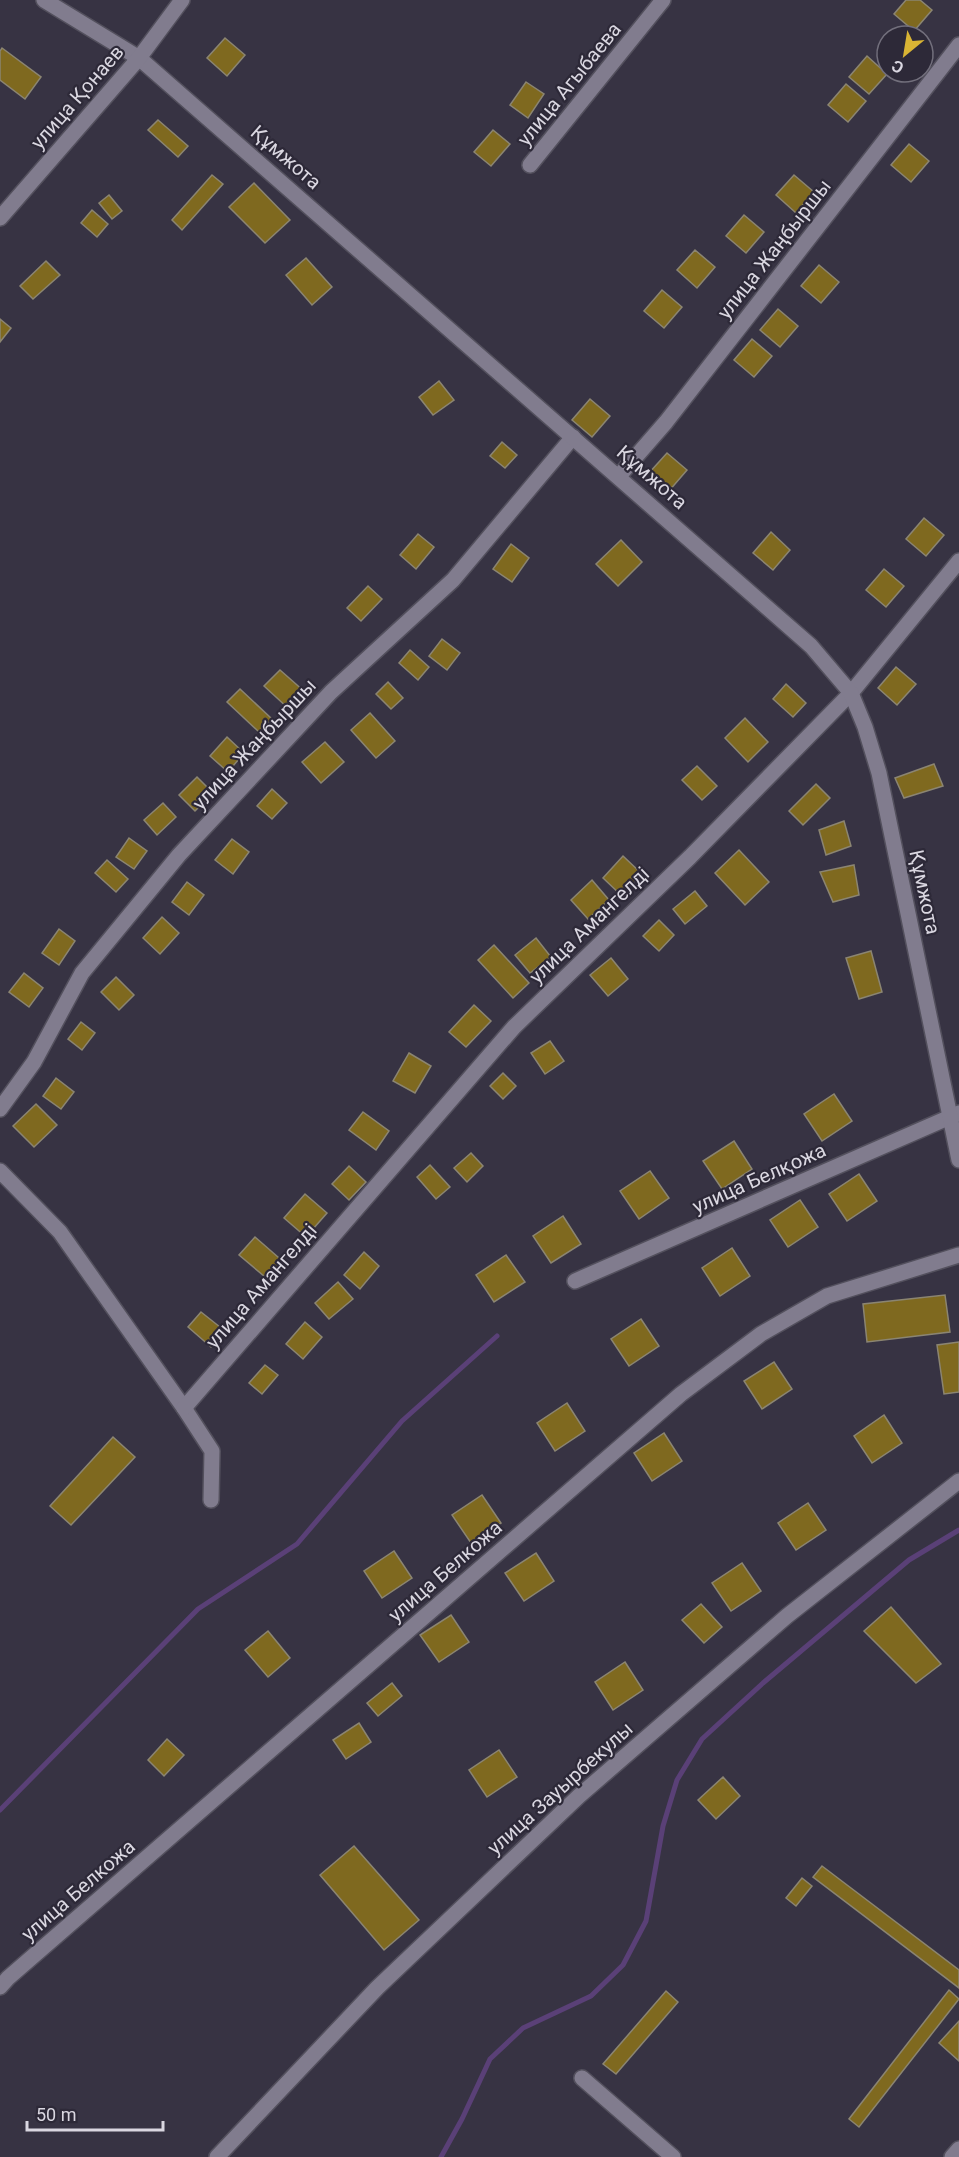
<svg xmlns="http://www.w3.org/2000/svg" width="959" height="2157" viewBox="0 0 959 2157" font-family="Roboto,sans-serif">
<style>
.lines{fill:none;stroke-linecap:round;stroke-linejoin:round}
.stream{stroke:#5a4077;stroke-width:5}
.building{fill:#7f691f;stroke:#8b8572;stroke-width:1.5}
.minor-casing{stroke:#53505d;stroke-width:18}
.tertiary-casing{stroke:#53505d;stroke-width:18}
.secondary-casing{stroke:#53505d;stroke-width:18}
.minor{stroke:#817c8e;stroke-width:15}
.tertiary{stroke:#817c8e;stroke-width:15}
.secondary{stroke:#817c8e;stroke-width:15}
.labels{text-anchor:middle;stroke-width:4.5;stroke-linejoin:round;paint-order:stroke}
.street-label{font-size:20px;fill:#dad7e1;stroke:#2d2938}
</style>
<rect width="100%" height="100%" fill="#373343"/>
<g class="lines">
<g class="stream">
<polyline points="0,1810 198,1609 297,1544 402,1421 497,1336"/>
<polyline points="441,2157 462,2119 490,2059 523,2028 591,1996 623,1965 646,1921 663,1826 677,1780 702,1739 763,1683 909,1560 959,1530"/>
</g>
</g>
<g class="building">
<polygon points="906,0 920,0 932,10 914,31 894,14"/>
<polygon points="225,38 245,55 227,76 207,58"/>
<polygon points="2,48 41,77 25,99 0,80 0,51"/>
<polygon points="867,56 887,74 869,94 849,77"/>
<polygon points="526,82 544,94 528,118 510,105"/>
<polygon points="846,84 866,101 848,122 828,105"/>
<polygon points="158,120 188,146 178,157 148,130"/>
<polygon points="493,130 510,144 491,166 474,152"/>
<polygon points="909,144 929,161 911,182 891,165"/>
<polygon points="212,175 223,184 182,230 172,220"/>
<polygon points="794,175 814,192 796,213 776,195"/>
<polygon points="254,183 290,220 265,243 229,207"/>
<polygon points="109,195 122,211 112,219 99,203"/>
<polygon points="92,210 108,224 97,237 81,223"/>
<polygon points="744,215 764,232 746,253 726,236"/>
<polygon points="695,250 715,267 697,288 677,270"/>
<polygon points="306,258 332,287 312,305 286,275"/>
<polygon points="46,261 60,275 33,299 20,286"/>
<polygon points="819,265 839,282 821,303 801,286"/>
<polygon points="662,290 682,307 664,328 644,311"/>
<polygon points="778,309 798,326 780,347 760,330"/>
<polygon points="0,319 11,328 0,342"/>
<polygon points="752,339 772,356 754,377 734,360"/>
<polygon points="439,381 454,400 433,415 419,397"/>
<polygon points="590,399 610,416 592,437 572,420"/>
<polygon points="502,442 517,455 505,468 490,456"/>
<polygon points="667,453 687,470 669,491 649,473"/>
<polygon points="924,518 944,535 926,556 906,539"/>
<polygon points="771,532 790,550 773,570 753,553"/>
<polygon points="418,534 434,547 416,569 400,555"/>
<polygon points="621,540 642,562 618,586 596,564"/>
<polygon points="511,544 529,558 512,582 493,569"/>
<polygon points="884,569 904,586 886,607 866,590"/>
<polygon points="368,586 382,599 361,621 347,608"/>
<polygon points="442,639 460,653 447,670 429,656"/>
<polygon points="410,650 429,667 418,680 399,663"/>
<polygon points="896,667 916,684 897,705 878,688"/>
<polygon points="280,670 305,692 289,709 264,686"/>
<polygon points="388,682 403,698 391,709 376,694"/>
<polygon points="786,684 806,703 793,717 773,699"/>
<polygon points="240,689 272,719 259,732 227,702"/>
<polygon points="370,713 395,741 376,758 351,730"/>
<polygon points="745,718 768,742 748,762 725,738"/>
<polygon points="227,737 244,753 228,772 210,756"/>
<polygon points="325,742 344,762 321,783 302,762"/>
<polygon points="934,764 943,786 904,798 895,778"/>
<polygon points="697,766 717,786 702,800 682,780"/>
<polygon points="197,777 213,793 195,811 179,795"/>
<polygon points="816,784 830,798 803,825 789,811"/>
<polygon points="272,789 287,803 272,819 257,806"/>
<polygon points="163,803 176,817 157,835 144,820"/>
<polygon points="844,821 851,846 826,855 819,830"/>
<polygon points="129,838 147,851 134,869 116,857"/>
<polygon points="232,839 249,852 233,874 215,860"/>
<polygon points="739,850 769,882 745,905 715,873"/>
<polygon points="623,856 642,874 622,896 603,878"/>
<polygon points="107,860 128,879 116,892 95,873"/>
<polygon points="854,865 859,895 833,902 820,872"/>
<polygon points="592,880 609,900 588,919 571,900"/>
<polygon points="187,882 204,895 189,915 172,902"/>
<polygon points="695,891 707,906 685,924 673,909"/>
<polygon points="162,917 179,933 160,954 143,938"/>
<polygon points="659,920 674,935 659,951 643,936"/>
<polygon points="59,929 75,941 59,965 42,953"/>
<polygon points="536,938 551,957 530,973 515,955"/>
<polygon points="494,945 529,983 513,998 478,960"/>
<polygon points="871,951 882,992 859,999 846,958"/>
<polygon points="611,958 628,979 608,996 590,975"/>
<polygon points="24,973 43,988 29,1007 9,992"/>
<polygon points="116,977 134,995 119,1010 101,992"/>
<polygon points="474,1005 491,1021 466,1047 449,1032"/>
<polygon points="81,1022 95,1033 82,1050 68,1039"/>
<polygon points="550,1041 564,1061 545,1074 531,1053"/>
<polygon points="409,1053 431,1066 415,1093 393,1081"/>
<polygon points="503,1073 516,1086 503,1099 490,1086"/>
<polygon points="56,1078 74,1092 61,1109 43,1096"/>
<polygon points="834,1094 852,1121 822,1141 804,1114"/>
<polygon points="36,1104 57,1125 34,1147 13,1126"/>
<polygon points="363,1112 389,1131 376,1150 349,1130"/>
<polygon points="734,1141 752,1169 722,1189 703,1161"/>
<polygon points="471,1153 483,1166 467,1182 454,1168"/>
<polygon points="430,1165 450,1187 436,1199 417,1177"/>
<polygon points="349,1166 366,1182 349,1200 332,1184"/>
<polygon points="650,1171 669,1198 639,1219 620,1191"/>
<polygon points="859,1174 877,1201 847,1221 829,1194"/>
<polygon points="305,1194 327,1213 306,1237 284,1218"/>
<polygon points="800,1200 818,1227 788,1247 770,1220"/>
<polygon points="563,1216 581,1244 551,1263 533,1236"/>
<polygon points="255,1237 286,1264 271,1282 239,1255"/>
<polygon points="732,1248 750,1276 720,1296 702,1268"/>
<polygon points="364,1252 379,1266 360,1289 344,1275"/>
<polygon points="506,1255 525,1282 494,1302 476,1275"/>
<polygon points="338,1282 353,1299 329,1319 315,1303"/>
<polygon points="945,1295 950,1332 867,1342 863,1304"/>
<polygon points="201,1312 225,1331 211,1347 188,1327"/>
<polygon points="641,1319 659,1346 629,1366 611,1339"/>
<polygon points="305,1322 322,1337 303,1359 286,1344"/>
<polygon points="959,1342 959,1392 944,1394 937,1345"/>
<polygon points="774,1362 792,1389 762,1409 744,1381"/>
<polygon points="265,1365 278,1375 262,1394 249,1383"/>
<polygon points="567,1403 585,1431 555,1451 537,1423"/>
<polygon points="884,1415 902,1443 872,1463 854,1436"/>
<polygon points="664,1433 682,1461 652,1481 634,1453"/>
<polygon points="113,1437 135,1457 71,1525 50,1506"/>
<polygon points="482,1495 501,1523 471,1543 452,1515"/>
<polygon points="808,1503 826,1530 796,1550 778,1523"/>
<polygon points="394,1551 412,1578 382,1598 364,1571"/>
<polygon points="536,1553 554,1581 524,1601 505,1573"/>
<polygon points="742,1563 761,1591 731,1611 712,1583"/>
<polygon points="701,1604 722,1627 704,1643 682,1620"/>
<polygon points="891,1607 941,1664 916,1683 864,1631"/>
<polygon points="451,1615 469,1642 439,1662 420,1635"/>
<polygon points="268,1631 290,1658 268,1677 245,1650"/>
<polygon points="625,1662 643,1690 613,1710 595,1682"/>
<polygon points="392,1683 402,1696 378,1716 367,1703"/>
<polygon points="359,1723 371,1742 346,1759 333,1740"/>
<polygon points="167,1739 184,1755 164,1776 148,1760"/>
<polygon points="499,1750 517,1777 487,1797 469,1770"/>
<polygon points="723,1777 740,1796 716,1819 698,1800"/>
<polygon points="354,1846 419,1920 384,1950 320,1875"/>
<polygon points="822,1866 959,1970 959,1988 813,1877"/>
<polygon points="802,1878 812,1886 796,1906 786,1898"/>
<polygon points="949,1990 959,1999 859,2127 849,2119"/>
<polygon points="666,1991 678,2002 616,2074 603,2064"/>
<polygon points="959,2021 959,2061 939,2043"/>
</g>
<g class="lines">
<g class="minor-casing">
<g id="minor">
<polyline points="44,0 139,58"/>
<polyline points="530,165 663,0"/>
<polyline points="619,476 666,422 959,45"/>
<polyline points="0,1109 34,1062 82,973 179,855 331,692 453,580 573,437"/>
<polyline points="0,1171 60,1232 184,1408 212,1451 211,1500"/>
<polyline points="575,1281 959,1113"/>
<polyline points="184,1408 514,1027 690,857 851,693 959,561"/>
<polyline points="0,1987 8,1978 681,1394 761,1334 827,1296 959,1255"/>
<polyline points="582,2078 673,2157"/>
<polyline points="217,2157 377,1988 579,1796 787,1616 959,1481"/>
<polyline points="952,2157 959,2149"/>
</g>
</g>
<g class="tertiary-casing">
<polyline id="tertiary" points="139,58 811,646 851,693 865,727 879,773 959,1160"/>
</g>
<g class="secondary-casing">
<polyline id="secondary" points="0,218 139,58 182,0"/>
</g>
<use href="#minor" class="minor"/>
<use href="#tertiary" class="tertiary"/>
<use href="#secondary" class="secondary"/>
</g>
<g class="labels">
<g class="street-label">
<text transform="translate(569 84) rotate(-51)" y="7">улица Агыбаева</text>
<text transform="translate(77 97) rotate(-49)" y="7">улица Қонаев</text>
<text transform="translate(286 157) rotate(41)" y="7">Құмжота</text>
<text transform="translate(774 249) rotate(-52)" y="7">улица Жаңбыршы</text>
<text transform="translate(652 477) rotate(41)" y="7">Құмжота</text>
<text transform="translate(254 744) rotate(-47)" y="7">улица Жаңбыршы</text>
<text transform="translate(925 892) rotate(78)" y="7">Құмжота</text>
<text transform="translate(589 925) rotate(-44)" y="7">улица Амангелді</text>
<text transform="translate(759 1178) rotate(-24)" y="7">улица Белқожа</text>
<text transform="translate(261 1286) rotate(-49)" y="7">улица Амангелді</text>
<text transform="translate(445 1571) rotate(-41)" y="7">улица Белкожа</text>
<text transform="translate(560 1788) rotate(-42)" y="7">улица Зауырбекулы</text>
<text transform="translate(78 1890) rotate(-41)" y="7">улица Белкожа</text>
</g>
</g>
<g transform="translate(905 54) rotate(210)"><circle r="28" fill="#2d2938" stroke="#726f7c" stroke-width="1.5"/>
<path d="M0-4.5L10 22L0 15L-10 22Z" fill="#d9b434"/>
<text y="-9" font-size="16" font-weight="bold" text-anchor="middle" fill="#dad7e1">С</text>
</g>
<path d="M27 2121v9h136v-9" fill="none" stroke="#dad7e1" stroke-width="3"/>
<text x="36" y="2121" font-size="18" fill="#dad7e1" stroke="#2d2938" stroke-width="4.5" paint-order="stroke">50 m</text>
</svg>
